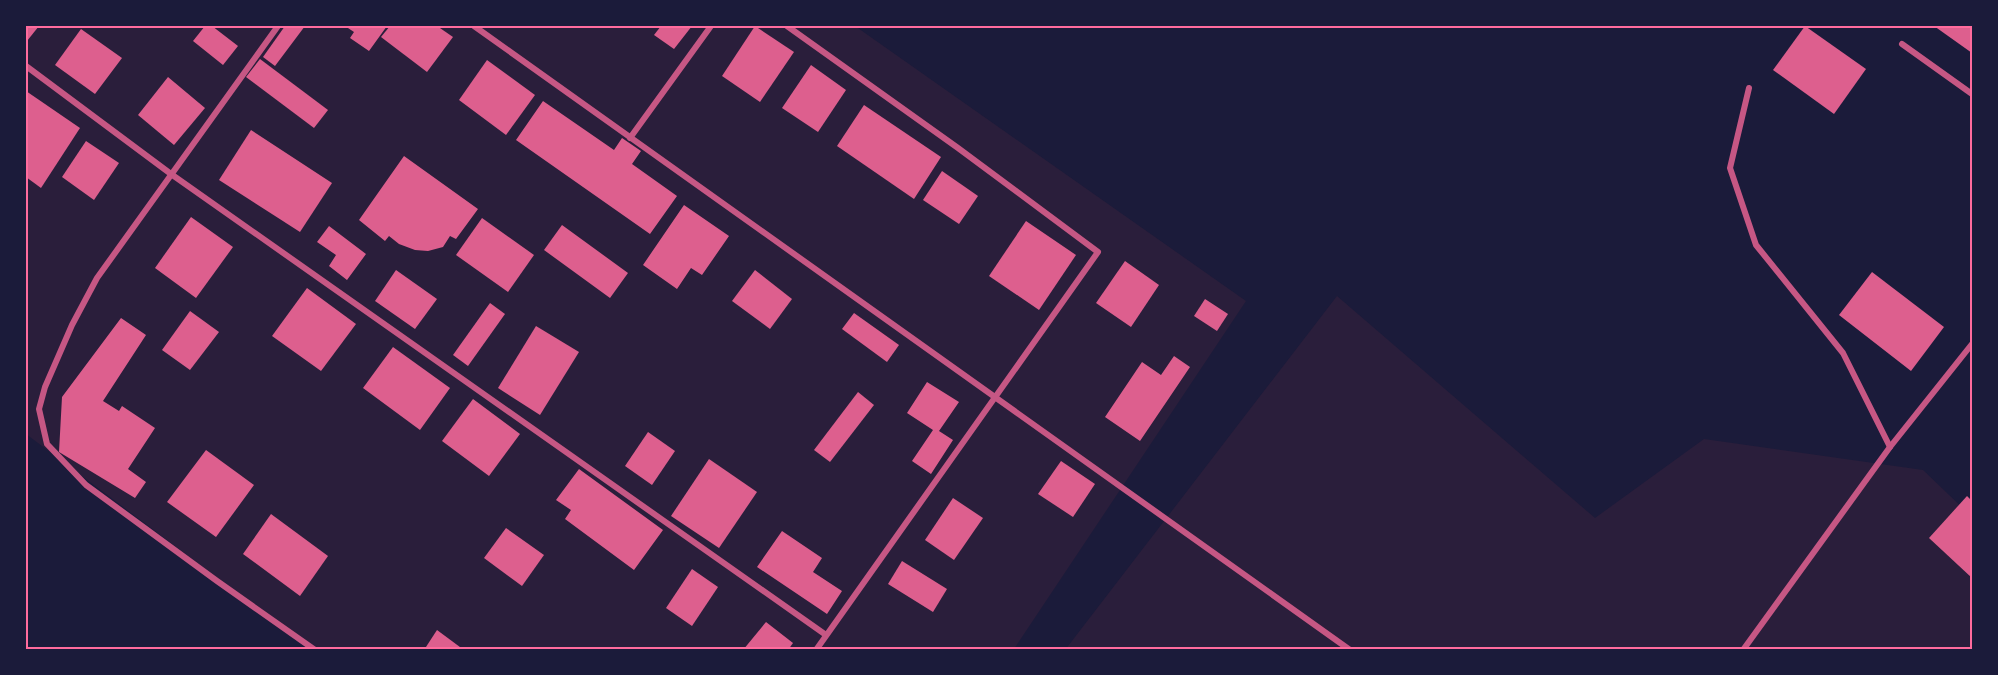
<svg xmlns="http://www.w3.org/2000/svg" width="1998" height="675" viewBox="0 0 1998 675" font-family="Georgia,serif">
<style>
.green{fill:#2a1e3b}
.building{fill:#dd5f8e}
.lines{fill:none;stroke-linecap:round;stroke-linejoin:round}
.minor{stroke:#c65784;stroke-width:6}
.neatline{fill:none;stroke:#ff6b9d;stroke-width:2}
</style>
<rect width="100%" height="100%" fill="#1b1b3a"/>
<g class="green">
<polygon points="26,26 855,26 1246,301 1014,649 312,649 26,434"/>
<polygon points="1337,296 1595,518 1704,439 1923,470 1972,517 1972,649 1065,650"/>
</g>
<g class="building">
<polygon points="26,26 39,26 27,41 26,40"/>
<polygon points="205,26 212,26 238,46 223,65 193,41"/>
<polygon points="285,26 305,26 275,66 263,57"/>
<polygon points="345,26 387,26 369,51 350,38 354,32"/>
<polygon points="390,26 437,26 453,37 427,72 381,37"/>
<polygon points="661,26 692,26 674,49 654,35"/>
<polygon points="755,26 794,52 760,102 722,76"/>
<polygon points="1805,26 1866,69 1834,114 1773,70"/>
<polygon points="1934,26 1972,26 1972,53"/>
<polygon points="81,29 122,58 95,94 55,65"/>
<polygon points="260,59 328,110 314,128 246,77"/>
<polygon points="487,60 535,95 506,135 459,100"/>
<polygon points="811,65 846,90 818,132 782,108"/>
<polygon points="168,77 205,108 174,145 138,115"/>
<polygon points="26,91 80,128 41,188 26,177"/>
<polygon points="543,101 614,150 622,138 641,151 632,164 677,196 650,234 516,140"/>
<polygon points="864,105 941,157 914,199 837,146"/>
<polygon points="251,130 332,183 300,232 219,180"/>
<polygon points="86,141 119,163 94,200 62,177"/>
<polygon points="404,156 478,209 456,239 450,236 443,247 428,251 415,250 399,244 389,236 385,241 359,220"/>
<polygon points="942,171 978,196 959,224 923,200"/>
<polygon points="684,205 729,236 702,275 691,268 677,289 643,265"/>
<polygon points="191,217 233,247 196,298 155,268"/>
<polygon points="482,218 534,255 508,292 456,255"/>
<polygon points="1026,221 1076,255 1039,310 989,276"/>
<polygon points="562,225 628,273 610,298 544,250"/>
<polygon points="329,226 366,254 347,280 329,266 336,255 317,242"/>
<polygon points="1125,261 1159,285 1131,327 1096,303"/>
<polygon points="396,270 437,299 415,329 375,301"/>
<polygon points="755,270 792,299 770,329 732,301"/>
<polygon points="1872,272 1944,327 1911,371 1839,315"/>
<polygon points="307,288 356,324 321,371 272,336"/>
<polygon points="1205,299 1228,314 1217,331 1194,316"/>
<polygon points="490,303 505,314 468,366 453,355"/>
<polygon points="190,311 219,332 190,370 162,350"/>
<polygon points="854,313 899,345 887,362 842,329"/>
<polygon points="121,318 146,335 103,401 119,411 122,406 155,428 128,469 146,482 135,498 59,452 62,397"/>
<polygon points="536,326 579,352 540,415 498,388"/>
<polygon points="393,347 450,388 420,430 363,388"/>
<polygon points="1174,356 1190,367 1140,441 1105,417 1142,362 1161,375"/>
<polygon points="927,382 959,402 939,431 953,440 931,474 912,461 933,430 907,413"/>
<polygon points="858,392 874,405 830,462 814,450"/>
<polygon points="473,399 520,434 489,476 442,441"/>
<polygon points="648,432 675,451 652,485 625,466"/>
<polygon points="206,450 254,485 216,537 167,502"/>
<polygon points="709,459 757,492 719,548 671,516"/>
<polygon points="1061,461 1095,484 1073,517 1038,494"/>
<polygon points="579,469 663,530 634,570 565,519 571,510 556,500"/>
<polygon points="1967,496 1972,501 1972,578 1929,538"/>
<polygon points="953,498 983,518 954,560 925,540"/>
<polygon points="271,514 328,556 300,596 243,554"/>
<polygon points="506,528 544,555 522,586 484,558"/>
<polygon points="782,531 822,558 813,572 842,591 827,614 757,567"/>
<polygon points="902,561 947,589 933,612 888,584"/>
<polygon points="692,569 718,587 692,626 666,608"/>
<polygon points="766,622 793,643 788,650 743,650"/>
<polygon points="437,630 464,650 424,650"/>
</g>
<g class="lines">
<g class="minor">
<polyline points="278,26 97,278 72,325 45,387 39,409 47,444 86,485 217,581 315,650"/>
<polyline points="474,26 1350,650"/>
<polyline points="787,26 958,148 1098,252 816,650"/>
<polyline points="1902,44 1972,94"/>
<polyline points="26,66 171,174 826,635"/>
<polyline points="1749,88 1730,168 1756,245 1843,353 1890,447"/>
<polyline points="630,138 711,26"/>
<polyline points="1743,650 1890,447 1972,344"/>
</g>
</g>
<rect width="1998" height="675" fill="none" stroke="#1b1b3a" stroke-width="54"/>
<rect x="27" y="27" width="1944" height="621" class="neatline"/>
</svg>
